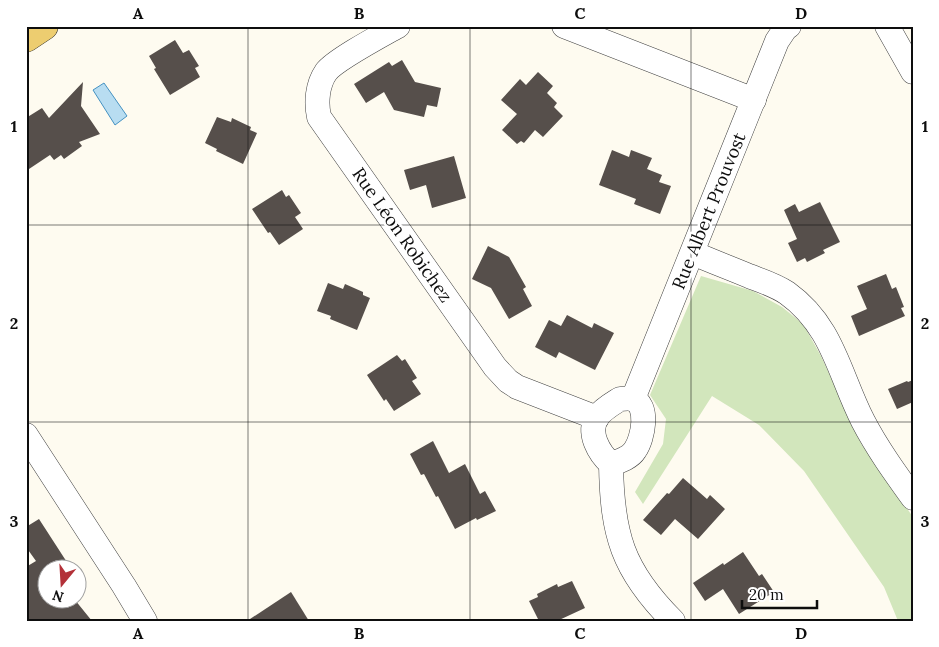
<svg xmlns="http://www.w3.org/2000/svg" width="939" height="647" viewBox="0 0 939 647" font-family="Lora,serif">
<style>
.green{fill:#d2e6bc}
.water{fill:#b8ddf1;stroke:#4592c2}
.building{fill:#564f4b}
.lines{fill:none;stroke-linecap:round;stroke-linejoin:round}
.minor-casing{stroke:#414141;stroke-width:25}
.major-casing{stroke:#1f1f1f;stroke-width:29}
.minor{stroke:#fff;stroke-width:24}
.major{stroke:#edcd70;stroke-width:28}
.grid{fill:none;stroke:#0e0e0e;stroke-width:1;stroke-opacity:0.55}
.labels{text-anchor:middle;stroke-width:5;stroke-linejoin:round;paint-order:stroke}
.street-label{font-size:18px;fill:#0e0e0e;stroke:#fff}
.neatline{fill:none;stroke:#0e0e0e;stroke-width:2}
.grid-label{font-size:16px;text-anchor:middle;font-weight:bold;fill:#0e0e0e}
</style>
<rect width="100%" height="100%" fill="#fefbf0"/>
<polygon class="green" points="701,276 753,291 782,307 803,324 821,356 862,445 913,517 913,621 898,621 884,587 804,471 759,425 712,396 643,504 635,492 663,444 666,419 650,395"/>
<polygon class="water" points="104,83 127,116 115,125 93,90"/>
<g class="building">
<polygon points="175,40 183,53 189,50 199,66 195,68 200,77 170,95 154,69 156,68 149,56"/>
<polygon points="402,60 415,82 441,88 437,107 427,105 424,117 394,110 384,92 366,103 354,84 389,62 392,66"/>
<polygon points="538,72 553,86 547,93 557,103 554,107 563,116 543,137 535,130 524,143 521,141 517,144 502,130 517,114 501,100 520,79 526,85"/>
<polygon points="83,82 81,106 100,134 79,142 82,146 64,159 61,155 54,160 50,155 26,171 26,118 42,108 49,118"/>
<polygon points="217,117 231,122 232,118 251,127 250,130 257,133 243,164 216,151 217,149 205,143"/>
<polygon points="612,150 629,157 631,150 652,158 647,169 662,175 659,182 671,186 660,214 634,204 636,199 599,185"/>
<polygon points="454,156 466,198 432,208 426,185 410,190 404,170"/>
<polygon points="282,190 286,197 289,195 301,213 295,217 303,229 279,245 270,232 268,233 252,209"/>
<polygon points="820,202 840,242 823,250 825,253 807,262 805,258 797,262 788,243 797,239 784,210 795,204 799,212"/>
<polygon points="488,246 509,257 526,287 523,289 532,306 509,319 491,288 472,279"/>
<polygon points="886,274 892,289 896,287 904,307 901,308 905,316 859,336 851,316 867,309 857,286"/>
<polygon points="328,283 343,289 345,284 363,292 363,295 370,298 357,330 330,319 331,316 317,311"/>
<polygon points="567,315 592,328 594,323 614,333 595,370 559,352 556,358 535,347 549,320 561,326"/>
<polygon points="397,355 402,361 405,359 417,378 412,381 421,394 394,411 386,399 384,401 367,375"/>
<polygon points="913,380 913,402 897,409 888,389 907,381 908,382"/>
<polygon points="433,441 449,473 465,464 480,494 485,491 496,511 477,520 476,518 455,529 438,496 436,497 424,474 421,475 410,454"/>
<polygon points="683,478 707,499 710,495 725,509 698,539 675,519 661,535 643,520 667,493 669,494"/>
<polygon points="39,519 72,570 48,570 48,600 75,600 92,621 26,621 26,567 36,561 26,547 26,527"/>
<polygon points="743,552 759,576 762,574 774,592 739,614 723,589 705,601 693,583 723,563 724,565"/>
<polygon points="572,581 585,608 557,621 539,621 529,601 538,597 537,594 557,584 558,587"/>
<polygon points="291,592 309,621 247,621"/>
</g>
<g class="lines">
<g class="minor-casing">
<g id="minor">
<path d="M 398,26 C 382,35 335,60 326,72 C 317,85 316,103 319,117 L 495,367 L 508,381 L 517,387 L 597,418"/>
<polyline points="564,26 754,100"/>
<polyline points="887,26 913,72"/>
<path d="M 693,253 C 711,261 730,268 749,276 C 762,281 775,285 787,293 C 833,326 839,374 863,421 C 877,448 895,473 913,498"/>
<path d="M 620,399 C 623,399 628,398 632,399 C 650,404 643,439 635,450 C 630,458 620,461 611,464 C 599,453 587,433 597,417 C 603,409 612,404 620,399 Z"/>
<polyline points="633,399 777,41 785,29 789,26"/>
<polyline points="26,435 124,586 145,621"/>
<path d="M 611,464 C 612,534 622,570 673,621"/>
</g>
</g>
<g class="major-casing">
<polyline id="major" points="26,38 44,26"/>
</g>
<use href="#minor" class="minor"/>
<use href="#major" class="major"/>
</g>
<path class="grid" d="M 248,26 L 248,621M 470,26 L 470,621M 691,26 L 691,621M 26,225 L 913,225M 26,422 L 913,422"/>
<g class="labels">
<g class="street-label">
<text transform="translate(709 211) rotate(-68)" y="6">Rue Albert Prouvost</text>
<text transform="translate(402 235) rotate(55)" y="6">Rue Léon Robichez</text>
</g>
</g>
<rect width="939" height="647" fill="none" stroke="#ffffff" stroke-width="55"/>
<g transform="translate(62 584) rotate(198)"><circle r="24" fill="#ffffff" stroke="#9f9f9f"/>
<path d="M0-4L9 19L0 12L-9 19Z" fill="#b33139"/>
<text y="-8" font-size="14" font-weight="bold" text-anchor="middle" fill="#0e0e0e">N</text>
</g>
<path d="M742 600v8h75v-8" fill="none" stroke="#0e0e0e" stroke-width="2.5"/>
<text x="749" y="600" font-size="15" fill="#0e0e0e" stroke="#ffffff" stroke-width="4" paint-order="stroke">20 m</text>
<rect x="28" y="28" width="884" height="592" class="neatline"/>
<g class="grid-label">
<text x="138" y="19">A</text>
<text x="359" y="19">B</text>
<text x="580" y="19">C</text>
<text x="801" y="19">D</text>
<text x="14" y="132">1</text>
<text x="925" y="132">1</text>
<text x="14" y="329">2</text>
<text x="925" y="329">2</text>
<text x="14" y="527">3</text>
<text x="925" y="527">3</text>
<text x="138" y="639">A</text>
<text x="359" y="639">B</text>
<text x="580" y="639">C</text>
<text x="801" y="639">D</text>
</g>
</svg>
